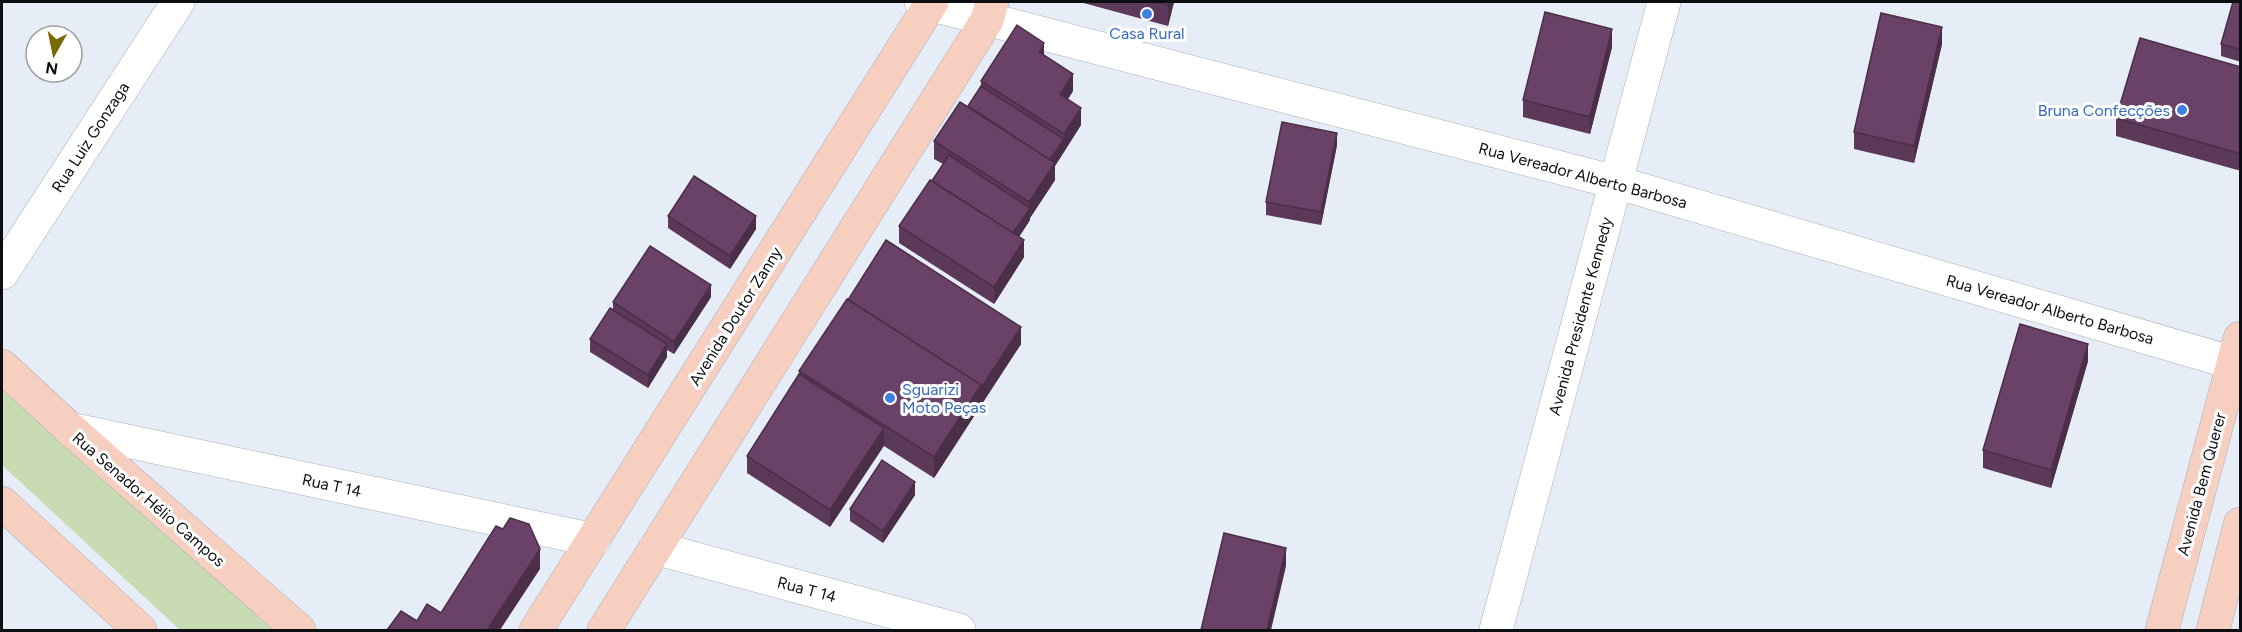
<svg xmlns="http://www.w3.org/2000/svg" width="2242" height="632" viewBox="0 0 2242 632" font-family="Figtree,sans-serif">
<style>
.green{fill:#c8dbb3}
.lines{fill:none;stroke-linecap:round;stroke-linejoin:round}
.street-casing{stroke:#a9afb8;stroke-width:34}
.secondary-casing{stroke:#a9afb8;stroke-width:34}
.street{stroke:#fff;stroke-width:33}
.secondary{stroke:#f6cfc1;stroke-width:33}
.wall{fill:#5c3959}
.shaded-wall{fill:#4b2e48}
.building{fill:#6b4267;stroke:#4b2e48;stroke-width:1.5}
.shop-dot{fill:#3f7fe0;stroke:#fff;stroke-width:2}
.labels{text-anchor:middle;stroke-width:6;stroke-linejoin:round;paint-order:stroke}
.shop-label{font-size:16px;fill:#366cbe;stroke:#fff}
.street-label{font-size:16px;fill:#0c0e11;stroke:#fff}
</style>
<rect width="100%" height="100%" fill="#e7edf6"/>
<polygon class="green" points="2,383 273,630 180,630 2,465"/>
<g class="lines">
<g class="street-casing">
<g id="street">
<polyline points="921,2 1615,182 2240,365"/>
<polyline points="2,273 178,2"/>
<polyline points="70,429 594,540"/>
<polyline points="655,548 959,630"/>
<polyline points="1496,630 1664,2"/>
</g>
</g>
<g class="secondary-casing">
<g id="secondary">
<polyline points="2,366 70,429 299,630"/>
<polyline points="2,503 140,630"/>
<polyline points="536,630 932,2"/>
<polyline points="604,630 987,20 992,2"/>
<polyline points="2162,630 2240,338"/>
<polyline points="2213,630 2240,524"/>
</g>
</g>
<use href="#street" class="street"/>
<use href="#secondary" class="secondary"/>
</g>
<g class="wall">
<polygon points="1080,2 1174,2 1168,26"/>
<polygon points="2241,2 2241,62 2221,56 2221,44"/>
<polygon points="1942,44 1914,163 1854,149 1854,132"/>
<polygon points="1612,47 1590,134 1523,117 1523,100"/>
<polygon points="1044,55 1073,91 1068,99 1081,125 1055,166 1055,180 1030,218 1030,220 1019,237 1024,257 994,304 899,243 899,226 943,164 934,159 934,141 968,106 981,86 981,81"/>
<polygon points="2241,67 2241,171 2116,136 2116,118"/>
<polygon points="1337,145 1321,225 1266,215 1266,202"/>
<polygon points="668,216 756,229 730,269 668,228"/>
<polygon points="711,297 674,354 667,350 667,357 648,388 590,352 590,339 613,310 613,302"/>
<polygon points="1021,344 934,478 884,446 830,527 747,473 747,456 799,374 799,371"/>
<polygon points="2088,361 2051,488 1983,468 1983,450"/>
<polygon points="915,495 883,543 850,521 850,509"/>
</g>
<g class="shaded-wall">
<polygon points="1169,2 1174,2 1168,26 1168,5"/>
<polygon points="1942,27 1942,44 1914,163 1914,146"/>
<polygon points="1612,29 1612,47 1590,134 1590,117"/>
<polygon points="1044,43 1044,60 1039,52"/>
<polygon points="1073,74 1073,91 1060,111 1060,94"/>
<polygon points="1081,108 1081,125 1055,166 1055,180 1030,218 1030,220 1011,249 1011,236 1029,209 1029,202 1049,163 1064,139 1064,134"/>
<polygon points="1337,133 1337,145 1321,225 1321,212"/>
<polygon points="756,216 756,229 730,269 730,256"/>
<polygon points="1024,240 1024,257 994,304 994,287"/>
<polygon points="711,285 711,297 674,354 674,342"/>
<polygon points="1021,327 1021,344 981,405 981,388"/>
<polygon points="667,344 667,357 648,388 648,375"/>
<polygon points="2088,344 2088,361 2051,488 2051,470"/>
<polygon points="981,385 981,405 934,478 934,457"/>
<polygon points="884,428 884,445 830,527 830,510"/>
<polygon points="915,482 915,495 883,543 883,531"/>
<polygon points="1286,548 1286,566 1271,630 1267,630"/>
<polygon points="540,549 540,569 500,630 487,630"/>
</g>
<g class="building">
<polygon points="1155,2 1169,2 1168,5"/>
<polygon points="2233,2 2241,2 2241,50 2221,44"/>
<polygon points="1545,12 1612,29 1590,117 1523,100"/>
<polygon points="1881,13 1942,27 1914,146 1854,132"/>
<polygon points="1017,25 1044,43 1039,52 1073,74 1060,94 1081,108 1064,134 981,81"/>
<polygon points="2140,38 2241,67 2241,154 2116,118"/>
<polygon points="981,86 1064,139 1050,160 968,106"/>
<polygon points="960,102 1055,163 1029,202 934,141"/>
<polygon points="1282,122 1337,133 1321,212 1266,202"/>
<polygon points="949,155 1030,208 1013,233 932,181"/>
<polygon points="694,176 756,216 730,256 668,216"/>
<polygon points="930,180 1024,240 994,287 899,226"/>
<polygon points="886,240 1021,327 981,388 981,385 848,300"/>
<polygon points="650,246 711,285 674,342 613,302"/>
<polygon points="847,299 981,385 934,457 799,371"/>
<polygon points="610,308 667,344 648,375 590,339"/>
<polygon points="2020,324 2088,344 2051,470 1983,450"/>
<polygon points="799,374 884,428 830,510 747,456"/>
<polygon points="882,460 915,482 883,531 850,509"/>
<polygon points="510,518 529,524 540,549 487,630 387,630 401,611 417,621 427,604 441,613 496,526 503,529"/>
<polygon points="1224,533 1286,548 1267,630 1201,630"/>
</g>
<g class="shop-dot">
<circle cx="1147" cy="14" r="6"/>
<circle cx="2182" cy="110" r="6"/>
<circle cx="890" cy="398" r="6"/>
</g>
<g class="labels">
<g class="shop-label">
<text x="1147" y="39">Casa Rural</text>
<text x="2170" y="116" text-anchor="end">Bruna Confecções</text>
<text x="902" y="395" text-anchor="start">Sguarizi<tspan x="902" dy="18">Moto Peças</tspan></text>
</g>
<g class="street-label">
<text transform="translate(90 137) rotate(-57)" y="6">Rua Luiz Gonzaga</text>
<text transform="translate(1583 175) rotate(15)" y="6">Rua Vereador Alberto Barbosa</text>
<text transform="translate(2050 309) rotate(16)" y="6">Rua Vereador Alberto Barbosa</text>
<text transform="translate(735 316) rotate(-58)" y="6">Avenida Doutor Zanny</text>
<text transform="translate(1580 316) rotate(-75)" y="6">Avenida Presidente Kennedy</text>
<text transform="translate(2201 484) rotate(-75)" y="6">Avenida Bem Querer</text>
<text transform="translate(332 485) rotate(12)" y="6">Rua T 14</text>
<text transform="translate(149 499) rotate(41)" y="6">Rua Senador Hélio Campos</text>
<text transform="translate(807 589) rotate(15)" y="6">Rua T 14</text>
</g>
</g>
<rect width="2242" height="632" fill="none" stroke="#0c0e11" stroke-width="6"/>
<g transform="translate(54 54) rotate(189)"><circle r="28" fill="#ffffff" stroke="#9e9fa0" stroke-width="1.5"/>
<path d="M0-4.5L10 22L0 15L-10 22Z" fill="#796900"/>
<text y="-9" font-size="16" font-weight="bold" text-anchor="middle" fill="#0c0e11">N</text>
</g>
</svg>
